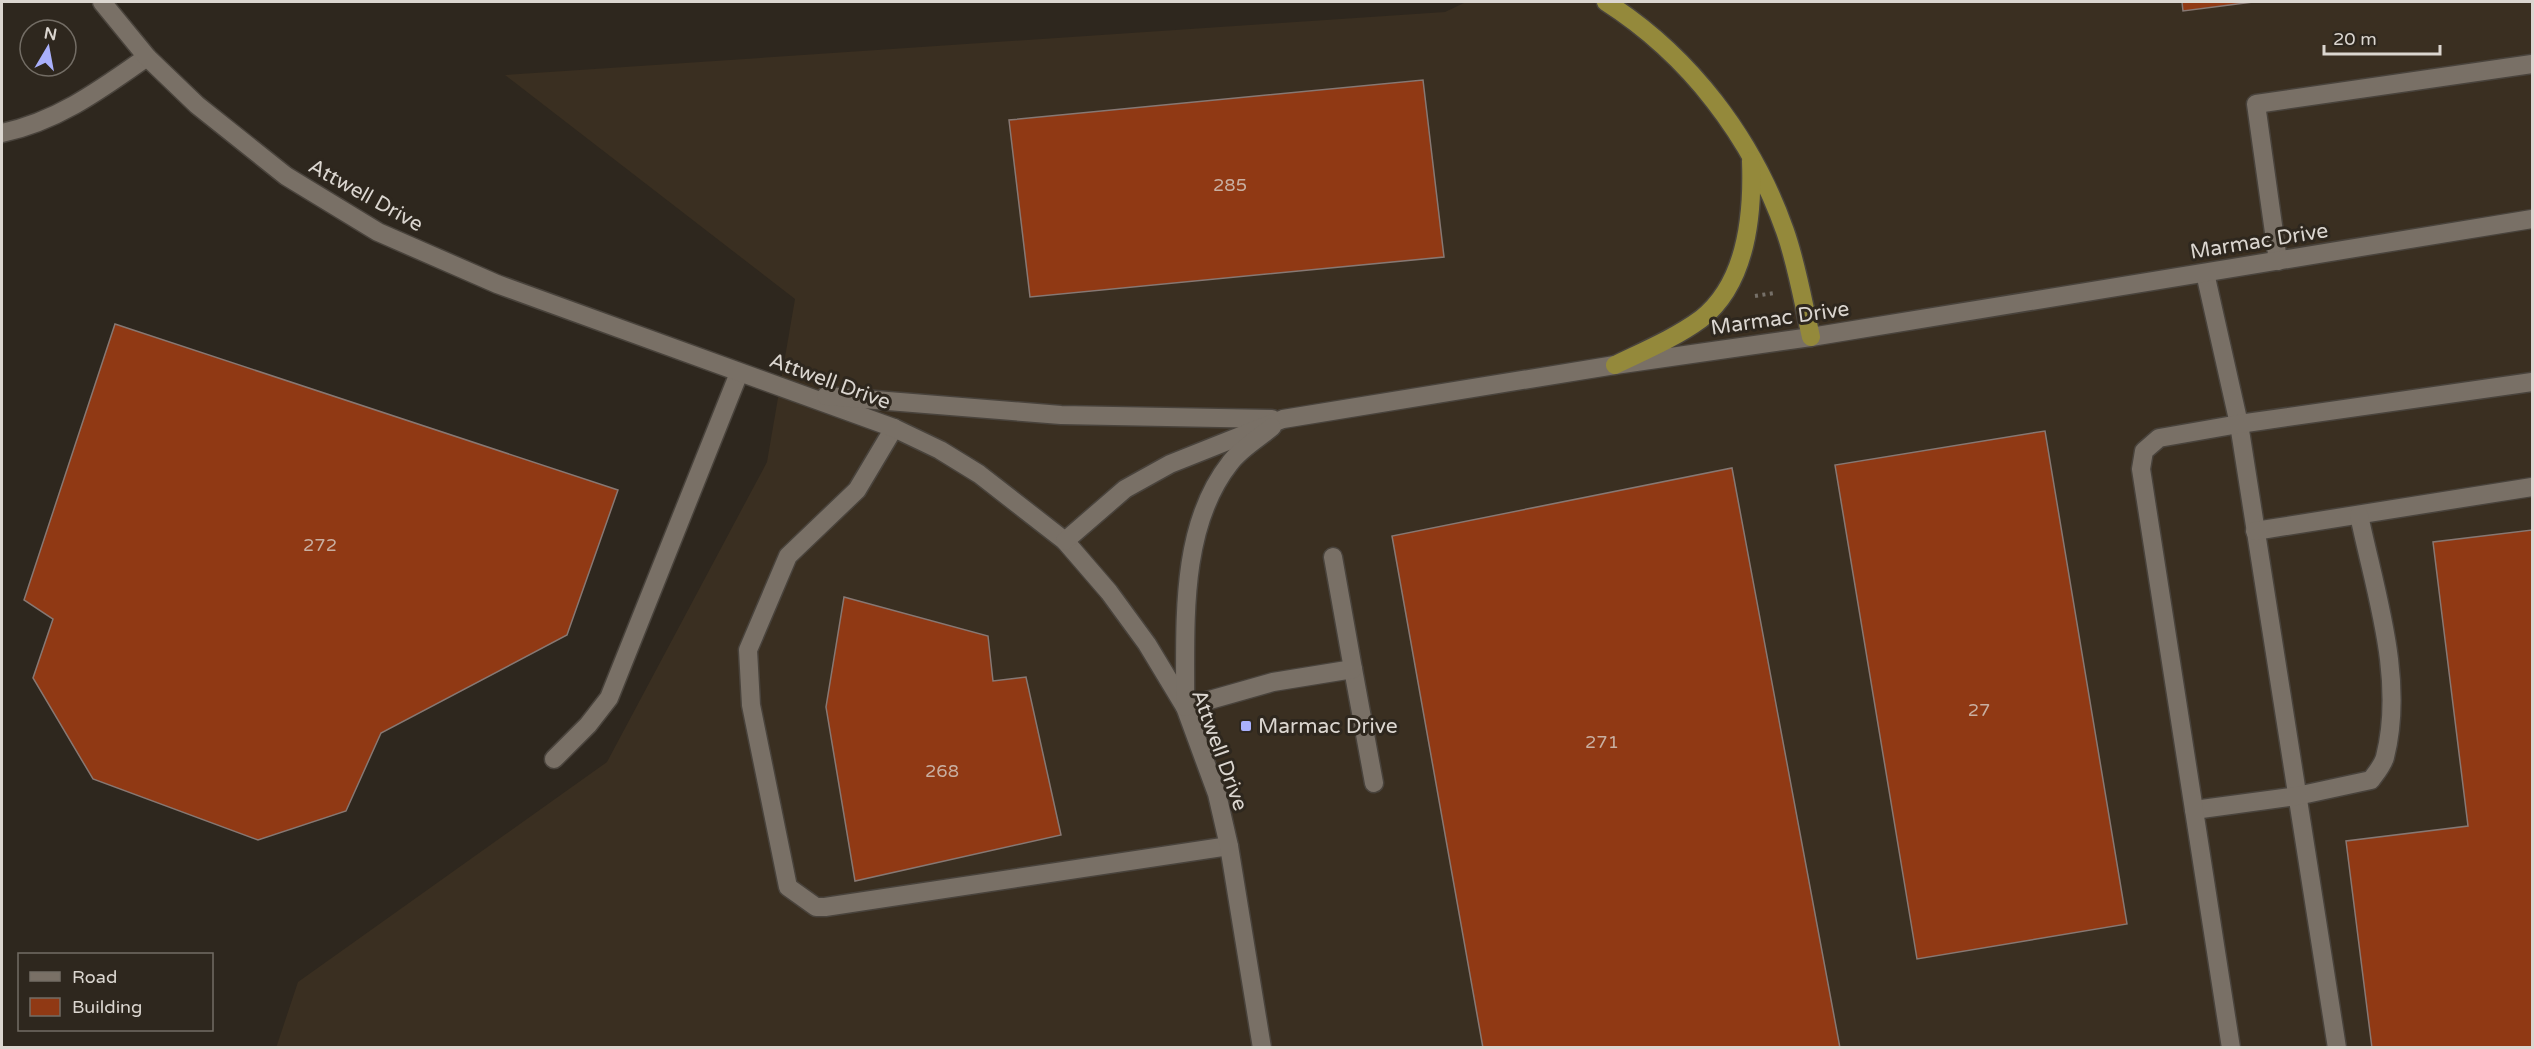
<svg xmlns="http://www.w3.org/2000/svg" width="2534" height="1049" viewBox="0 0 2534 1049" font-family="'Varela Round',sans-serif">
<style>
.built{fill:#3a2f21}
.building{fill:#903914;stroke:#877873;stroke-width:1.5}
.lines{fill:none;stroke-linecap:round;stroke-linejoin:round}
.lane-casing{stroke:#49433c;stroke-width:21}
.street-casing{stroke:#49433c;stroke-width:21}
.secondary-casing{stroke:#49433c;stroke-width:21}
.highway-casing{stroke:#49433c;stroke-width:21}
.path{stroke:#767068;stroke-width:4;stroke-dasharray:3 4.5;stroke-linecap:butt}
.lane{stroke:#797066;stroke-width:18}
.street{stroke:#797066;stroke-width:18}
.secondary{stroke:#797066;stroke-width:18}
.highway{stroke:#94893b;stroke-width:18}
.poi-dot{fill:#a9b0fc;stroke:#2e271e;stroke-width:2}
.labels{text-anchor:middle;stroke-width:6;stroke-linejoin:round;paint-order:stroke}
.number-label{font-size:18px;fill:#c8afa1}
.street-label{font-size:21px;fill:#dbd6d0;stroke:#2e271e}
.poi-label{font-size:21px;fill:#dbd6d0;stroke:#2e271e;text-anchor:start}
</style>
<rect width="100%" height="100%" fill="#2e271e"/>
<polygon class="built" points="1466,2 2532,2 2532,1047 276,1048 298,982 607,762 767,462 795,299 505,75 1445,12"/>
<g class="building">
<polygon points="2182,2 2253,2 2183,11"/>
<polygon points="1423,80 1444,257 1030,297 1009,120"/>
<polygon points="115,324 618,490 567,635 381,733 346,811 258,840 93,779 33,678 53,619 24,600"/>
<polygon points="2045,431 2127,924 1917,959 1835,465"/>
<polygon points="1732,468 1840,1048 1483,1048 1392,536"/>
<polygon points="2532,530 2532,1048 2372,1048 2346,841 2468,826 2433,542"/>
<polygon points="844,597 988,636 993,681 1026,677 1061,835 855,881 826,707"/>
</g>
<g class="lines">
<g class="lane-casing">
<g id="lane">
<path d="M 2,133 C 58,121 100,90 147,57"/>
<polyline points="2278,261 2256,104 2532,64"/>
<polyline points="2205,273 2239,424 2337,1048"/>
<polyline points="894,428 857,490 788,556 748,650 751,705 788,887 816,907 825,907 1229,846"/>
<polyline points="2255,531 2532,487"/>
<polyline points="1353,669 1374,783"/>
<polyline points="1185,707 1273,682 1353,669 1333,557"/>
<polyline points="554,759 588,725 609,698 739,373"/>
<path d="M 2194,810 L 2297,796 L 2371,780 C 2376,773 2383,765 2385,757 C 2405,678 2375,592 2359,515"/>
<polyline points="2231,1048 2141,469 2144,451 2159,438 2239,424 2532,382"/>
</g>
</g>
<g class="street-casing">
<polyline id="street" points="1811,337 2532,219"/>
</g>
<g class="secondary-casing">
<g id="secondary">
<polyline points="102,2 147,57 197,105 286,176 378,232 497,284 894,428 940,450 979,474 1065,541 1109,592 1147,644 1185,707 1217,794 1229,846 1262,1048"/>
<polyline points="826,396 1061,415 1272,419"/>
<polyline points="1065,541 1125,489 1170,464 1283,419 1615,365 1811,337"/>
<path d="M 1185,707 C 1186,628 1178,529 1230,463 C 1240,449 1259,438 1272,427"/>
</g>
</g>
<g class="highway-casing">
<g id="highway">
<path d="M 1606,2 C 1689,55 1752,137 1785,231 C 1797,265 1803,302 1811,337"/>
<path d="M 1615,365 C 1644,351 1675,338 1701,319 C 1747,283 1753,214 1751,161"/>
</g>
</g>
<polyline class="path" points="1755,296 1774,293"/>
<use href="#lane" class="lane"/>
<use href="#street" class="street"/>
<use href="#secondary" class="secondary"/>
<use href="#highway" class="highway"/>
</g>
<rect class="poi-dot" x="1240" y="720" width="12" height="12" rx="3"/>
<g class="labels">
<g class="number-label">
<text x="1230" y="191">285</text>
<text x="320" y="551">272</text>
<text x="1979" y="716">27</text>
<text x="1602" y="748">271</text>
<text x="942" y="777">268</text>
</g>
<g class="street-label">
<text transform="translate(366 195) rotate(29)" y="7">Attwell Drive</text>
<text transform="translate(2259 241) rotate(-9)" y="7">Marmac Drive</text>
<text transform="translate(1780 318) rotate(-8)" y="7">Marmac Drive</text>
<text transform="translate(830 381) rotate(20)" y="7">Attwell Drive</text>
<text transform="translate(1220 750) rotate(70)" y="7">Attwell Drive</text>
</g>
<g class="poi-label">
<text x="1258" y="733">Marmac Drive</text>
</g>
</g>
<rect width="2534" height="1049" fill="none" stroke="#dbd6d0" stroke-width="6"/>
<rect x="18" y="953" width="195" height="78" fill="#2e271e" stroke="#736d65" stroke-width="1.5"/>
<rect x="30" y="972" width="30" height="9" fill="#797066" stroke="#736d65" stroke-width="1.5"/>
<text x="72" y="983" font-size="18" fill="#dbd6d0">Road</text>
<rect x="30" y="998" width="30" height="18" fill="#903914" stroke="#736d65" stroke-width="1.5"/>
<text x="72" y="1013" font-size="18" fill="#dbd6d0">Building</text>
<g transform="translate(48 48) rotate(10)"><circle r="28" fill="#2e271e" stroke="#736d65" stroke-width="1.5"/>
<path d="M0-4.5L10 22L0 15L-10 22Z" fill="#a9b0fc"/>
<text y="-9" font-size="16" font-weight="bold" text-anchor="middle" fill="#dbd6d0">N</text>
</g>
<path d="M2324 45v9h116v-9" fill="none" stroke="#dbd6d0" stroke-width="3"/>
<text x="2333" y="45" font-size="18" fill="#dbd6d0" stroke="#2e271e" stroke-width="4.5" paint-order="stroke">20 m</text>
</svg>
